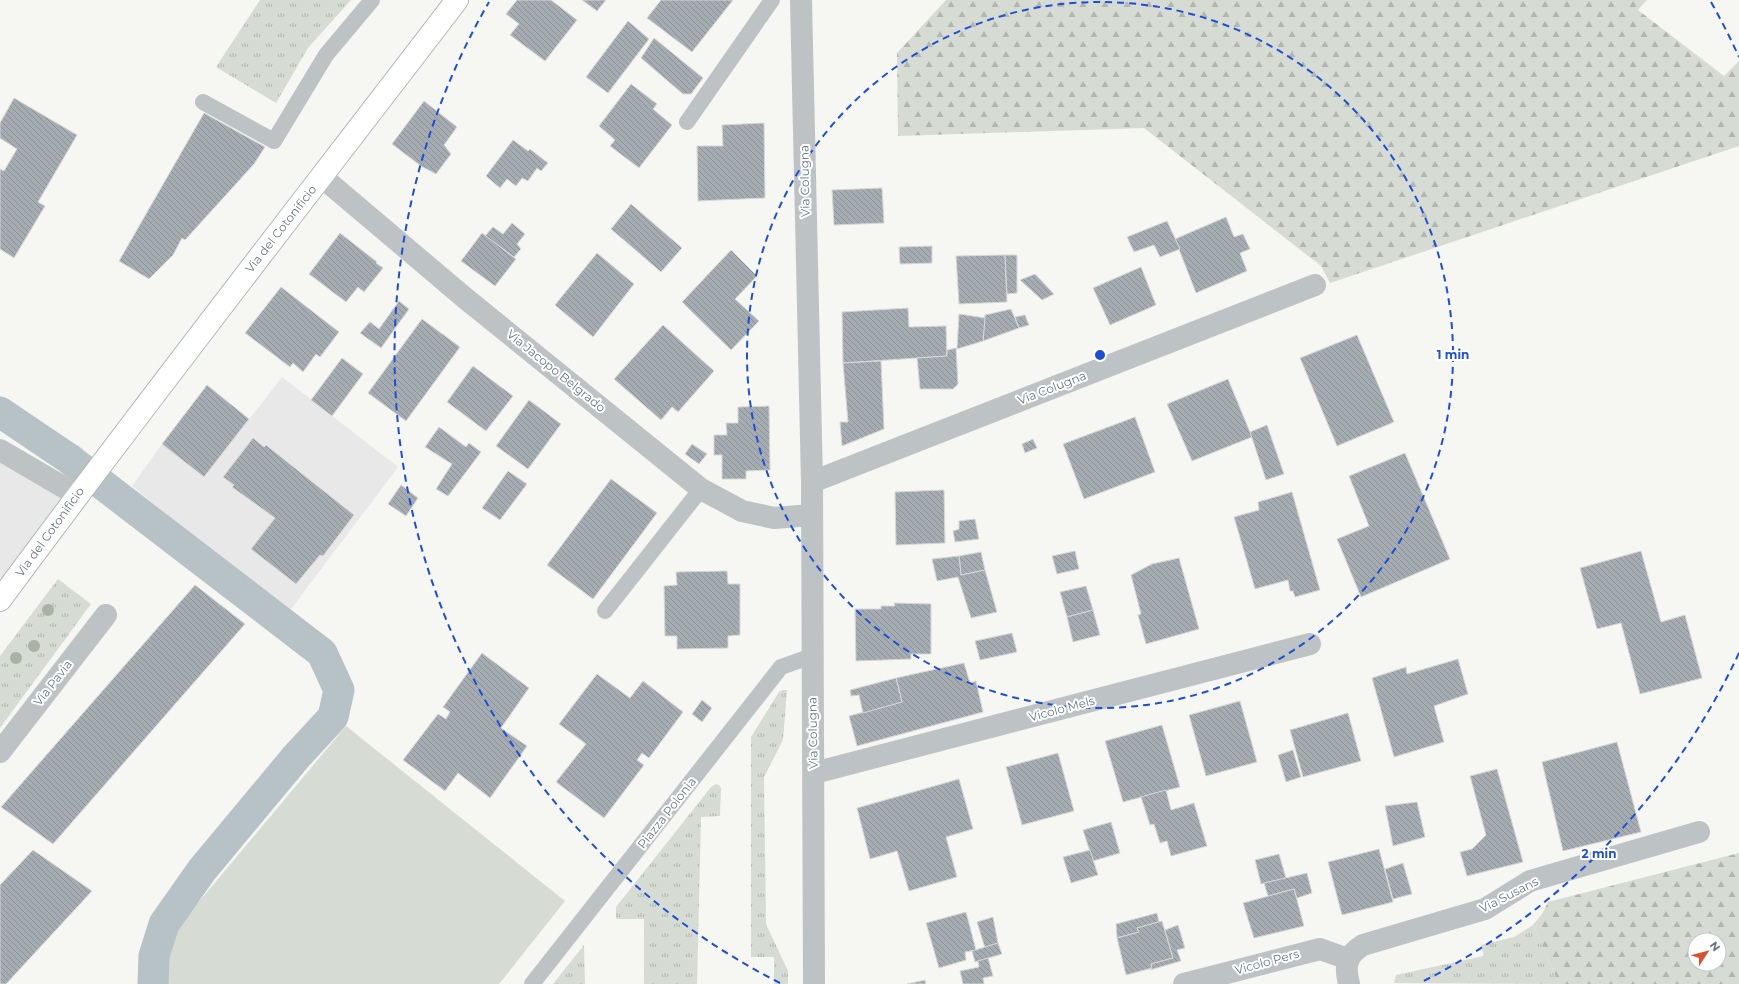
<svg xmlns="http://www.w3.org/2000/svg" width="1739" height="984" viewBox="0 0 1739 984" font-family="Montserrat,sans-serif">
<style>
.built{fill:#e7e8e7}
.grass{fill:url(#grass-tufts)}
.forest{fill:url(#forest-firs);fill-rule:evenodd}
.pitch{fill:#d6dbd3}
.lines{fill:none;stroke-linecap:round;stroke-linejoin:round}
.canal{stroke:#b6c2c5;stroke-width:31}
.building{fill:url(#building-back-hatch);stroke:#d8d8d6}
.secondary-casing{stroke:#b0b6ba;stroke-width:24}
.service{stroke:#bdc2c5;stroke-width:16}
.minor{stroke:#bdc2c5;stroke-width:22}
.tertiary{stroke:#bdc2c5;stroke-width:22}
.secondary{stroke:#fff;stroke-width:22}
.tree{fill:#a9b2a5}
.ring{fill:none;stroke:#1d4ed8;stroke-width:2;stroke-dasharray:7 5}
.labels{text-anchor:middle;stroke-width:4;stroke-linejoin:round;paint-order:stroke}
.street-label{font-size:12px;fill:#677782;stroke:#fff}
.centre{fill:#1d4ed8;stroke:#fff;stroke-width:2}
.ring-label{font-size:12px;text-anchor:middle;font-weight:bold;fill:#1d4ed8;stroke:#fff;stroke-width:4;stroke-linejoin:round;paint-order:stroke}
</style>
<defs>
<pattern id="grass-tufts" width="24" height="20" patternUnits="userSpaceOnUse"><rect width="24" height="20" fill="#d6dbd3"/><path d="M3 7l-1-3M5 7V3M7 7l1-3M15 17l-1-3M17 17v-4M19 17l1-3" fill="none" stroke="#b1b6b1"/></pattern>
<pattern id="forest-firs" width="22" height="20" patternUnits="userSpaceOnUse"><rect width="22" height="20" fill="#d6dbd3"/><path d="M5 1l3.5 6h-7zM16 11l3.5 6h-7z" fill="#b1b6b1"/></pattern>
<pattern id="building-back-hatch" width="6" height="6" patternUnits="userSpaceOnUse"><rect width="6" height="6" fill="#a5adb2"/><path d="M-1 5l2 2M0 0l6 6M5-1l2 2" fill="none" stroke="#8a9296"/></pattern>
</defs>
<rect width="100%" height="100%" fill="#f6f6f3"/>
<g class="built">
<polygon points="282,377 398,467 288,613 132,486 162,444 204,477"/>
<polygon points="0,450 77,495 0,600"/>
</g>
<g class="grass">
<polygon points="260,0 351,0 308,48 276,103 216,67"/>
<polygon points="0,396 83,449 66,471 0,426"/>
<polygon points="58,579 91,604 0,728 0,656"/>
<polygon points="783,690 787,690 783,740 764,777 766,924 788,971 788,984 774,984 774,957 751,957 751,737 779,692"/>
<polygon points="716,784 719,785 721,788 720,816 701,817 697,984 644,984 644,919 616,919 616,907 711,787"/>
<polygon points="1533,925 1559,984 1394,983 1396,975 1484,956 1481,945 1514,937"/>
<polygon points="584,945 585,984 553,984"/>
</g>
<g class="forest">
<polygon points="946,0 1647,0 1638,10 1724,76 1739,61 1739,146 1330,283 1321,266 1144,128 898,136 897,53"/>
<path d="M 1739,853 L 1739,984 L 1559,984 L 1533,925 L 1542,914 L 1548,902 ZM 1695,940 L 1719,940 L 1719,964 L 1695,964 Z"/>
</g>
<path class="pitch" d="M 346,726 L 565,901 L 499,984 L 163,984 C 164,956 168,945 182,922 Z"/>
<g class="lines">
<polyline class="canal" points="0,412 68,458 322,653 339,690 333,717 296,757 202,870 164,924 154,956 153,984"/>
</g>
<g class="building">
<polygon points="517,0 551,0 577,20 545,61 510,35 519,24 506,14"/>
<polygon points="582,0 606,0 597,11"/>
<polygon points="661,0 733,0 692,52 647,18"/>
<polygon points="628,21 649,39 608,93 586,77"/>
<polygon points="654,38 703,78 691,94 683,94 641,58"/>
<polygon points="631,84 657,104 653,109 672,125 639,168 610,146 615,140 599,126"/>
<polygon points="14,98 77,135 38,202 45,206 14,258 0,249 0,169 4,171 17,149 0,138 0,123"/>
<polygon points="424,101 457,127 444,145 451,154 436,174 421,166 392,144"/>
<polygon points="204,113 265,147 254,164 185,240 182,238 173,255 149,279 119,261"/>
<polygon points="764,123 765,198 698,201 697,146 723,146 722,125"/>
<polygon points="513,140 528,151 530,149 548,163 541,171 537,168 528,181 522,178 516,186 507,179 500,188 486,176"/>
<polygon points="882,188 884,223 834,225 832,190"/>
<polygon points="631,204 682,248 661,272 611,229"/>
<polygon points="1226,217 1234,237 1243,234 1250,249 1240,253 1247,271 1196,293 1175,239"/>
<polygon points="1167,221 1180,249 1160,257 1154,245 1134,252 1127,237"/>
<polygon points="512,223 525,234 517,244 521,249 514,257 485,236 493,227 503,234"/>
<polygon points="340,233 377,262 376,263 383,268 364,292 358,287 346,302 309,274"/>
<polygon points="482,233 516,259 495,286 461,261"/>
<polygon points="932,246 932,263 900,264 899,247"/>
<polygon points="731,250 757,276 735,299 759,321 731,350 682,302"/>
<polygon points="597,253 634,284 593,337 555,305"/>
<polygon points="1005,255 1007,302 959,304 956,256"/>
<polygon points="1005,255 1017,255 1017,293 1007,294"/>
<polygon points="1141,267 1156,305 1110,325 1093,288"/>
<polygon points="1035,274 1054,294 1042,300 1020,280"/>
<polygon points="281,287 339,332 320,357 316,354 303,372 293,363 290,367 245,333"/>
<polygon points="399,301 409,309 381,348 360,333 370,322 379,329"/>
<polygon points="908,308 909,327 946,326 947,356 843,363 842,312"/>
<polygon points="1011,309 1019,328 983,341 985,315"/>
<polygon points="959,314 985,318 983,341 957,349"/>
<polygon points="1025,315 1029,325 1019,328 1015,317"/>
<polygon points="422,319 460,347 406,421 368,393"/>
<polygon points="663,325 714,371 678,412 672,407 661,420 614,379"/>
<polygon points="1357,335 1394,422 1337,446 1300,358"/>
<polygon points="956,348 958,384 953,389 920,389 917,358 947,356 947,350"/>
<polygon points="342,358 363,374 332,416 311,400"/>
<polygon points="881,361 884,429 842,446 840,422 848,422 843,363"/>
<polygon points="473,366 513,396 486,431 447,402"/>
<polygon points="1228,379 1252,437 1192,461 1167,404"/>
<polygon points="207,385 249,419 204,477 162,444"/>
<polygon points="529,400 561,424 528,469 496,446"/>
<polygon points="769,406 770,470 746,471 746,479 722,479 722,455 714,455 714,435 727,435 726,423 738,423 738,407"/>
<polygon points="1135,417 1155,472 1084,499 1063,444"/>
<polygon points="1267,425 1284,474 1266,480 1250,432"/>
<polygon points="439,427 466,447 469,443 481,452 448,496 436,489 452,464 425,447"/>
<polygon points="253,438 264,447 266,445 354,515 323,556 320,555 296,584 251,549 275,518 232,487 234,485 223,477"/>
<polygon points="1033,439 1037,448 1025,453 1022,444"/>
<polygon points="692,444 707,454 699,464 685,454"/>
<polygon points="1405,453 1450,559 1361,597 1337,539 1369,526 1349,476"/>
<polygon points="508,471 527,484 500,520 482,508"/>
<polygon points="611,479 657,513 593,599 547,565"/>
<polygon points="401,485 418,498 406,516 388,504"/>
<polygon points="944,490 945,543 896,545 895,492"/>
<polygon points="1292,492 1320,590 1295,597 1293,591 1290,591 1288,580 1255,589 1234,517 1259,510 1258,502"/>
<polygon points="975,519 979,539 955,542 953,531 959,529 959,521"/>
<polygon points="1075,551 1079,569 1057,574 1052,556"/>
<polygon points="1641,551 1661,622 1685,615 1702,678 1640,694 1621,623 1597,629 1580,568"/>
<polygon points="981,552 985,570 961,575 959,556"/>
<polygon points="959,556 961,575 985,570 997,612 971,618 958,577 937,581 932,559"/>
<polygon points="1179,558 1199,629 1146,644 1138,615 1141,614 1131,575 1152,564"/>
<polygon points="727,571 728,584 740,584 740,635 728,636 728,648 677,649 677,636 665,636 664,586 677,585 676,572"/>
<polygon points="195,585 245,624 53,844 1,807"/>
<polygon points="1086,586 1093,610 1067,617 1060,592"/>
<polygon points="894,603 931,604 931,654 911,654 911,659 856,661 855,609 881,609 881,606 895,606"/>
<polygon points="1093,610 1100,635 1073,642 1067,617"/>
<polygon points="1012,633 1017,652 980,660 975,641"/>
<polygon points="482,653 529,688 501,728 527,746 490,798 458,773 445,791 403,760 438,714 446,719 450,712 443,707"/>
<polygon points="1458,659 1468,694 1434,706 1444,742 1394,757 1372,678 1406,667 1407,674"/>
<polygon points="964,663 970,683 976,681 983,712 857,746 849,716 902,702 896,678"/>
<polygon points="597,674 630,698 643,681 683,712 649,758 642,753 637,760 644,765 604,818 556,782 586,744 559,724"/>
<polygon points="896,678 902,702 863,713 859,695 851,696 850,690"/>
<polygon points="702,700 712,708 702,722 692,714"/>
<polygon points="1240,701 1257,762 1206,776 1189,715"/>
<polygon points="1348,713 1361,761 1303,777 1290,730"/>
<polygon points="1162,725 1180,787 1123,802 1105,741"/>
<polygon points="1617,742 1641,832 1563,851 1542,762"/>
<polygon points="1293,750 1301,777 1286,782 1278,755"/>
<polygon points="1058,753 1074,811 1022,825 1006,767"/>
<polygon points="1497,769 1523,862 1467,876 1460,852 1472,849 1486,835 1470,776"/>
<polygon points="959,779 973,829 946,837 957,877 909,891 897,851 870,859 857,808"/>
<polygon points="1166,790 1171,810 1194,803 1207,846 1171,856 1167,841 1160,843 1154,824 1150,825 1141,797"/>
<polygon points="1417,802 1425,837 1393,846 1385,806"/>
<polygon points="1111,822 1120,853 1093,861 1083,830"/>
<polygon points="1379,849 1393,902 1342,915 1328,862"/>
<polygon points="33,850 92,891 6,984 0,984 0,885"/>
<polygon points="1090,850 1098,875 1071,883 1063,857"/>
<polygon points="1279,854 1286,878 1261,884 1255,860"/>
<polygon points="1403,863 1412,894 1393,899 1385,869"/>
<polygon points="1307,873 1312,893 1297,898 1294,889 1268,896 1264,883"/>
<polygon points="1294,889 1304,926 1254,938 1243,903"/>
<polygon points="966,912 976,950 965,952 966,960 939,968 926,923"/>
<polygon points="1157,913 1159,922 1137,928 1139,932 1117,938 1116,924"/>
<polygon points="993,917 998,943 985,948 977,922"/>
<polygon points="1162,921 1173,958 1151,964 1152,968 1126,975 1117,938 1139,932 1137,928"/>
<polygon points="1178,925 1185,948 1177,950 1181,961 1150,970 1152,968 1151,964 1173,958 1165,930"/>
<polygon points="998,943 1002,954 975,962 972,951"/>
<polygon points="988,958 993,976 983,978 984,984 963,984 960,971 979,967 978,961"/>
<polygon points="925,980 926,984 907,984"/>
</g>
<g class="lines">
<g class="secondary-casing">
<path id="secondary" d="M 0,600 C 149,398 304,200 457,0"/>
</g>
<g class="service">
<polyline points="203,102 274,141 326,55 372,0"/>
<polyline points="687,122 772,0"/>
<polyline points="605,611 701,489"/>
<polyline points="532,984 781,667 812,656"/>
</g>
<g class="minor">
<polyline points="322,177 465,298 701,489 742,511 774,518 812,515"/>
<polyline points="812,482 1315,285"/>
<polyline points="0,752 106,615"/>
<polyline points="814,773 1310,644"/>
<polyline points="1184,984 1320,949 1348,959"/>
<path d="M 1349,984 C 1344,965 1347,955 1363,945 L 1485,909 L 1530,881 L 1699,832"/>
</g>
<g class="tertiary">
<polyline points="801,0 812,482 814,984"/>
<polyline points="0,450 77,495"/>
</g>
<use href="#secondary" class="secondary"/>
</g>
<g class="tree">
<circle cx="48" cy="610" r="6"/>
<circle cx="34" cy="646" r="6"/>
<circle cx="16" cy="658" r="6"/>
</g>
<g class="ring">
<circle cx="1100" cy="355" r="353"/>
<path d="M1739 653A705 705 0 0 1 1420 983M780 983A705 705 0 0 1 489 2M1711 2A705 705 0 0 1 1739 57"/>
</g>
<g class="labels">
<g class="street-label">
<text transform="translate(805 181) rotate(-91)" y="4">Via Colugna</text>
<text transform="translate(281 229) rotate(-52)" y="4">Via del Cotonificio</text>
<text transform="translate(556 371) rotate(39)" y="4">Via Jacopo Belgrado</text>
<text transform="translate(1052 388) rotate(-21)" y="4">Via Colugna</text>
<text transform="translate(50 532) rotate(-54)" y="4">Via del Cotonificio</text>
<text transform="translate(53 683) rotate(-52)" y="4">Via Pavia</text>
<text transform="translate(1062 709) rotate(-15)" y="4">Vicolo Mels</text>
<text transform="translate(813 733) rotate(-91)" y="4">Via Colugna</text>
<text transform="translate(667 813) rotate(-52)" y="4">Piazza Polonia</text>
<text transform="translate(1509 895) rotate(-27)" y="4">Via Susans</text>
<text transform="translate(1267 962) rotate(-15)" y="4">Vicolo Pers</text>
</g>
</g>
<circle cx="1100" cy="355" r="6" class="centre"/>
<g class="ring-label">
<text x="1453" y="359">1 min</text>
<text x="1599" y="858">2 min</text>
</g>
<g transform="translate(1707 952) rotate(54)"><circle r="19" fill="#ffffff" stroke="#c2c9cd"/>
<path d="M0-3L7 15L0 10L-7 15Z" fill="#d75432"/>
<text y="-6" font-size="11" font-weight="bold" text-anchor="middle" fill="#677782">N</text>
</g>
</svg>
